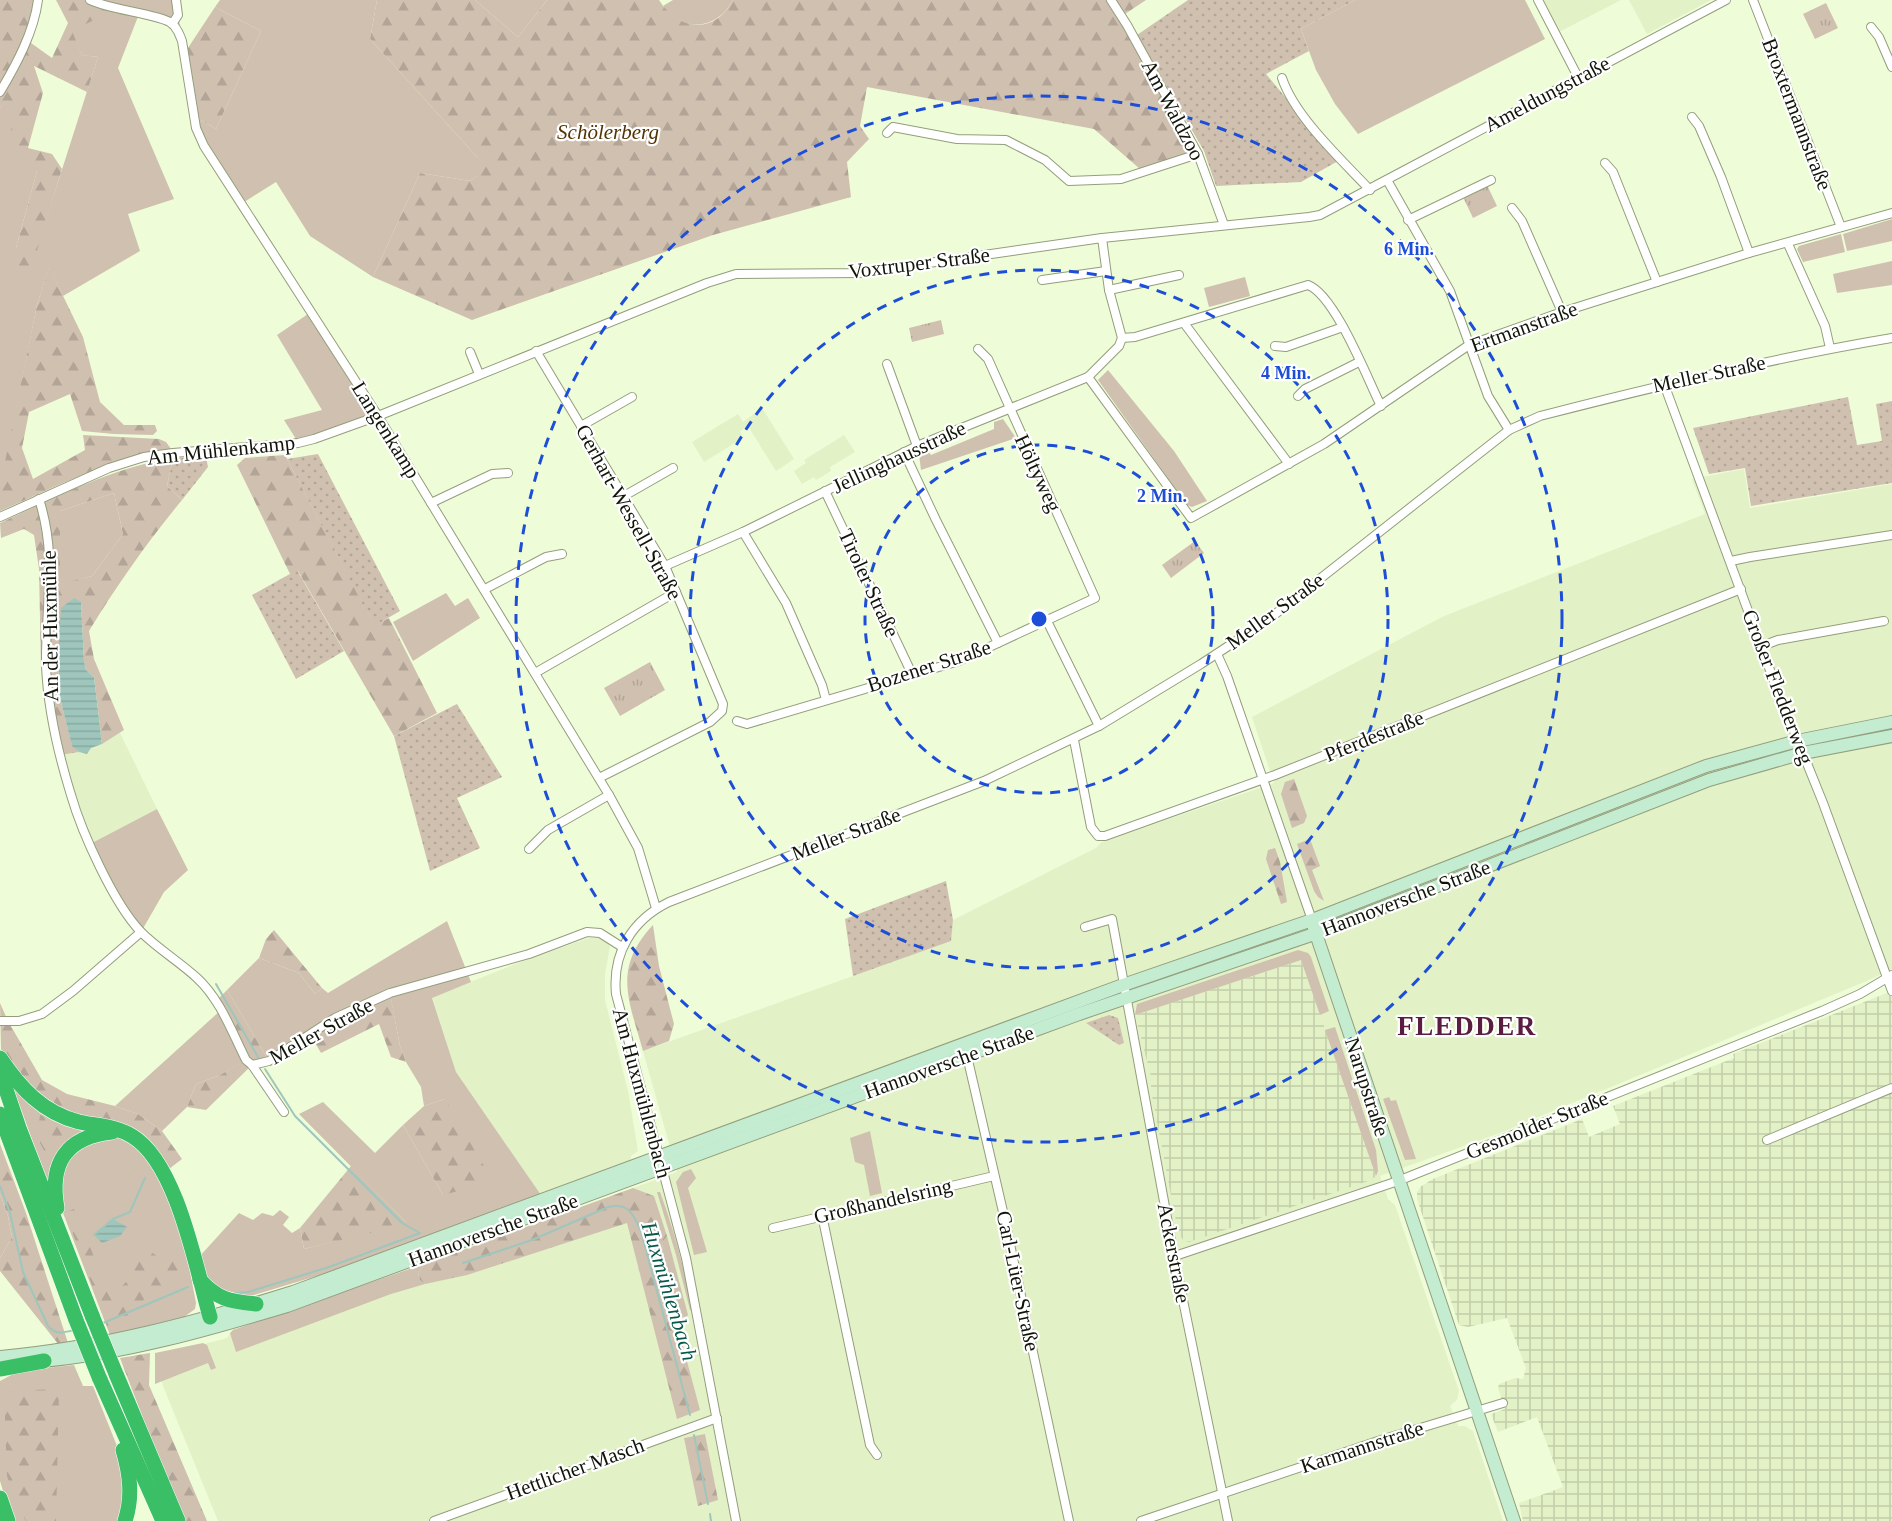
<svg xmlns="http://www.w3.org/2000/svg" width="1892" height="1521" viewBox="0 0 1892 1521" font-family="'Times New Roman',serif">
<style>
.built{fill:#e2f1c6}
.industrial{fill:url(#industrial-grid)}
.grass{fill:#d0c0b0}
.forest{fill:url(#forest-firs);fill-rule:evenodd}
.park{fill:url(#park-tufts)}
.garden{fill:url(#garden-dots)}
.water{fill:url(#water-rules)}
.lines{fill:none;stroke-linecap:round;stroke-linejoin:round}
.stream{stroke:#9fc6bc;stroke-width:2}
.street-casing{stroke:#939e7d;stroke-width:10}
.secondary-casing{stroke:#939e7d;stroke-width:14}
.highway-casing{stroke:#fff;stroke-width:16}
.street{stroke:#fff;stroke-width:8}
.secondary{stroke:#c4ecd1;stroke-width:12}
.highway{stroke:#3abf66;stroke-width:15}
.highway-bridge-casing{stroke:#fff;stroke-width:16;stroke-linecap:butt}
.highway-bridge{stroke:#3abf66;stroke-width:15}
.ring{fill:none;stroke:#1d4ed8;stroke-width:3;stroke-dasharray:10 8}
.labels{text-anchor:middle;stroke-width:4.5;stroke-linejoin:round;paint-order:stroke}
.street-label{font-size:21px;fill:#111509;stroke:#fff}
.park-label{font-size:21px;font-style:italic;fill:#533303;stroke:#fff}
.water-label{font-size:22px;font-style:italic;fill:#09594b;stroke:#fff}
.district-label{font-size:27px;font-weight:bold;letter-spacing:1.5px;fill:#5a1c3f;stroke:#fff}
.centre{fill:#1d4ed8;stroke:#fff;stroke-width:3}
.ring-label{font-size:18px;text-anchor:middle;font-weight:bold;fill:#1d4ed8;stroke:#fff;stroke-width:4.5;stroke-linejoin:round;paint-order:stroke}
</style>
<defs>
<pattern id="industrial-grid" width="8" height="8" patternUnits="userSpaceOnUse" patternTransform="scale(1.5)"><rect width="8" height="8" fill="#e2f1c6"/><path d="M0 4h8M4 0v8" fill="none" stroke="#c1cea9"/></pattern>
<pattern id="forest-firs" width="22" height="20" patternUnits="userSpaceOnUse" patternTransform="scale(1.5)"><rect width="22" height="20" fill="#d0c0b0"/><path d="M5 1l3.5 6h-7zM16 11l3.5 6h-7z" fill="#b2a496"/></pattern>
<pattern id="park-tufts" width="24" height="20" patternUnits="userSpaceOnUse" patternTransform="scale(1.5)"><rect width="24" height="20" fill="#d0c0b0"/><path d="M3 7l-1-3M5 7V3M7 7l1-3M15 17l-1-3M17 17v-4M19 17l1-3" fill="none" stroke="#b2a496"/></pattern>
<pattern id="garden-dots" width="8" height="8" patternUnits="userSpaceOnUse" patternTransform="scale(1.5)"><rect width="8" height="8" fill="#d0c0b0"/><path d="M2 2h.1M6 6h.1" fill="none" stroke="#b2a496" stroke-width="1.8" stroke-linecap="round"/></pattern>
<pattern id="water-rules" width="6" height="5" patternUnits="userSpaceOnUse" patternTransform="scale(1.5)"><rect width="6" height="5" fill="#9fc6bc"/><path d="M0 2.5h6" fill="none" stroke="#88a9a0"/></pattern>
</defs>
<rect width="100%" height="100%" fill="#effcd8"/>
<g class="built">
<polygon points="1542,0 1621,0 1559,32"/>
<polygon points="1629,0 1711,0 1647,34"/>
<polygon points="762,408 794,459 776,471 748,426 740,431 743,438 704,462 692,442 738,414 743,422"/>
<polygon points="844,435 855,452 830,467 831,471 816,480 814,477 802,484 794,471 806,463 804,460"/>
<polygon points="1744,469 1750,508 1892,484 1892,969 1869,980 1500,1133 1380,1176 1388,1199 1395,1205 1459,1391 1457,1400 1450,1406 1458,1426 1465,1426 1473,1431 1503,1521 218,1521 163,1386 156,1357 227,1338 233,1330 321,1302 677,1172 643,1051 951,941 953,920 1096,848 1102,842 1274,783 1252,717 1444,616 1705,514 1692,479"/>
<polygon points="120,733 157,809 90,844 60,755 79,752 87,754 91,748"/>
<polygon points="589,938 599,938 606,941 610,946 605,974 605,1000 628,1091 638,1151 631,1156 631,1160 541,1195 456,1072 432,997 531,958"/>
</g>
<g class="industrial">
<polygon points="1301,960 1376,1176 1371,1180 1189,1242 1183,1240 1178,1232 1151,1090 1151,1076 1135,1015"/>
<polygon points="1892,991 1892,1521 1523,1521 1519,1503 1563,1487 1537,1417 1498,1432 1491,1414 1505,1409 1498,1388 1499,1384 1515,1378 1523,1379 1526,1368 1507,1318 1468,1327 1459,1325 1417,1199 1417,1193 1420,1187 1433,1179 1582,1119 1589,1137 1620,1124 1613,1106 1734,1058 1733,1054"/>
</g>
<g class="grass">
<polygon points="90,0 176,0 182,41 172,24 139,14 118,68 174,199 128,214 140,251 63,296 49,268 37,305 0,491 0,108 6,100 37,171 16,248 27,279 98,57 82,55 71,31"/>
<polygon points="220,0 377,0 370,39 477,157 477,176 470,181 420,173 373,277 310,236 276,182 241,204 204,146 194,116 216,129 261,31 215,7"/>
<polygon points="475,0 547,0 518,37"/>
<path d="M 673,0 L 733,0 C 718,29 683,34 663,6 Z"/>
<polygon points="1355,0 1525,0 1545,39 1358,134 1335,104 1316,70 1301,29"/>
<polygon points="1892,219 1892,241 1847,251 1843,234"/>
<polygon points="1841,234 1845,252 1803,262 1797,249 1799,246"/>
<polygon points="1892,261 1892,285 1837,293 1833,274"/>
<polygon points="1245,277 1250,296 1209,307 1204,288"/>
<polygon points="311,312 376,412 313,435 296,439 284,420 322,410 277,335"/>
<polygon points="1108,370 1174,451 1207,501 1192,507 1187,505 1098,380"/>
<polygon points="1003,419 1016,438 921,470 919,454 927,450 931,455 994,429 994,422"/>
<polygon points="114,493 123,534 92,576 59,585 60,511"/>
<polygon points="446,593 455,606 468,598 480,618 413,661 393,622"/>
<polygon points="157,809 188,870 164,892 141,932 90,844"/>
<polygon points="447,921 471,982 432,998 456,1072 541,1195 343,1268 251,1296 239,1298 211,1287 199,1257 239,1213 253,1220 262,1213 273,1216 280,1210 289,1217 283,1225 292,1233 300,1228 304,1249 407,1223 299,1114 323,1102 375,1153 403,1125 443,1195 445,1099 424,1106 421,1087 406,1062 400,1046 390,994 269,1061 227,990 259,958 299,973 315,994 322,988 328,993"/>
<polygon points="1298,950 1308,953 1311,957 1329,1011 1320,1015 1301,960 1135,1015 1137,1004"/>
<polygon points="221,1010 246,1060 220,1075 196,1084 187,1107 162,1131 138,1114 115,1106"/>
<polygon points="1335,1027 1376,1150 1378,1171 1376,1176 1325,1030"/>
<polygon points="11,1081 87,1132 50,1190"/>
<polygon points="1389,1097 1391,1101 1396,1100 1416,1159 1405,1160 1383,1099"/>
<polygon points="870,1131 882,1193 870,1196 864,1165 855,1162 850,1138"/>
<path d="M 116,1136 C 125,1139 133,1142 140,1149 C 174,1177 188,1261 196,1303 L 195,1309 L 184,1317 L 110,1335 L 58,1200 L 61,1167 L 79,1144 Z"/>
<polygon points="691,1169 696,1178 688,1188 707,1252 694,1255 676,1182 683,1172"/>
<path d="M 657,1192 L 660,1192 C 674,1230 685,1270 692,1311 L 690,1310 L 676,1255 Z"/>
<polygon points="0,1194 8,1216 12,1237 0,1258"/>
<polygon points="667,1236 688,1315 686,1317 676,1318 668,1290 662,1243"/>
<polygon points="424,1264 418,1274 420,1280 425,1284 391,1294 236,1352 230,1333 233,1330"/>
<polygon points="203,1343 207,1345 216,1368 211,1370 208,1363 155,1384 155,1353"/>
<polygon points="74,1365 83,1386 93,1386 121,1456 126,1480 123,1521 12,1521 0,1481 0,1381 19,1371"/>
</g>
<g class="forest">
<polygon points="0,0 38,0 31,43 52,58 68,23 56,0 90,0 116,9 72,31 82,55 98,57 87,92 34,66 43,93 28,148 52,154 62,169 28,280 16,265 16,248 37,171 18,165 6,101 0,108"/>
<path d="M 377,0 L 475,0 L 518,37 L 547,0 L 659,0 C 678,31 715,35 733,0 L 1146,0 L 1122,16 L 1196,151 L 1140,169 L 1094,129 L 867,87 L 860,126 L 869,139 L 847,162 L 851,197 L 713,235 L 472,320 L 373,277 L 420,173 L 470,181 L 477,176 L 477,157 L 370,39 Z"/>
<polygon points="215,7 261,31 216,129 194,116 184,54"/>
<path d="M 49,267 L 83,337 L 100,402 L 124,425 L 155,425 L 157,431 L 153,435 L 114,434 L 82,431 L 70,394 L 29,412 L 22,448 L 33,479 L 85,450 L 83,435 L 159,439 L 166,442 L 171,449 C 110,458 56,487 0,511 L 0,486 L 37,305 Z"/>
<polygon points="285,455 374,625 389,618 437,713 394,736 298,571 290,574 237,465 245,458"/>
<path d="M 173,458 L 167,486 L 182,500 C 148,541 117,585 89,631 L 94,659 L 124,730 L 102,744 L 94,677 L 86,670 L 84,661 L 81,602 L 58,659 L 60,698 L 72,745 L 79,752 L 60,755 L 46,667 L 41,668 L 39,569 L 34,535 L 24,529 L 1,538 L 0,523 C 57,497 111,468 173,458 ZM 114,493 L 123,534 L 92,576 L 60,584 L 60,511 Z"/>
<polygon points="1294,779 1307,816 1304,823 1292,828 1281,794 1285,782"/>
<polygon points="1310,839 1320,866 1312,870 1324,901 1318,897 1314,891 1297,844"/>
<polygon points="1275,848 1280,862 1287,902 1281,904 1266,859 1268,850"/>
<path d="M 653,925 L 659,966 L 674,1024 L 669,1041 L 643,1051 C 629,1000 612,969 653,925 Z"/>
<polygon points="274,930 322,988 315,994 299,973 259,958 266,939"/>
<polygon points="227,990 269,1061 252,1065 206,1110 187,1107 196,1084 220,1075 245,1060 216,1001"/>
<polygon points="390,993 400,1046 406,1062 391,1057 379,1024 321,1053 310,1034"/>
<polygon points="0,1003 8,1021 42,1080 67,1094 115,1106 138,1114 162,1131 182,1159 169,1169 159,1154 70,1117 40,1102 12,1071 1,1049"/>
<polygon points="445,1099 487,1171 473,1187 443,1195 403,1125 424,1106"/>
<polygon points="40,1115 60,1123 73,1132 51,1164 37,1137"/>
<polygon points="0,1144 26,1213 68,1343 59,1345 0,1271 0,1258 12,1237 8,1216 0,1194"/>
<polygon points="351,1166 408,1224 304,1249 300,1228"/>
<polygon points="633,1188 654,1196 667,1236 662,1243 668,1290 700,1410 677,1419 627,1223 467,1275 425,1284 420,1280 418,1274 424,1264"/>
<polygon points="74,1209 111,1297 126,1282 135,1262 151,1252 163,1260 181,1252 175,1284 160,1293 143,1300 145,1313 107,1326 65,1212"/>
<polygon points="150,1353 149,1385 207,1521 185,1521 158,1457 120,1358"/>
<polygon points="59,1389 56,1521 26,1521 17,1505 7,1476 4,1391"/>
<polygon points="705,1434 718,1500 698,1506 684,1438"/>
</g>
<g class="park">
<polygon points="1826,3 1838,28 1815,39 1803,14"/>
<polygon points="1487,185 1497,206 1473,218 1463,197"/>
<polygon points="941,320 944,334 912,342 909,328"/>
<polygon points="1195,541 1204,553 1171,578 1162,565"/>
<polygon points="650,662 665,690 620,716 604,688"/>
</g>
<g class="garden">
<polygon points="1188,0 1355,0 1301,29 1309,51 1266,74 1338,161 1301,182 1216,186 1204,151 1137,35"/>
<polygon points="1848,397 1857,445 1882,441 1876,404 1892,401 1892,483 1751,506 1745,468 1709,474 1693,428"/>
<polygon points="318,454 400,611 374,626 287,459"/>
<polygon points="206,457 208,467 182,500 167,486 173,458"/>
<polygon points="297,570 344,651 296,679 252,595"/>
<polygon points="457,704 502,777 457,798 480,848 430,871 394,736"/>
<polygon points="946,881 953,920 951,941 853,976 845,919"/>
<polygon points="1109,1015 1118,1018 1124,1043 1119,1045 1086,1023"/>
</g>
<g class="water">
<polygon points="74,598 81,602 84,661 86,670 94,677 102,744 91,748 87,754 79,752 72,746 60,698 58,659 61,608"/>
<polygon points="113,1219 127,1227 120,1236 102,1243 94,1235"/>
</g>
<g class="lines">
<g class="stream">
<polyline points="216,984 258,1057"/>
<polyline points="265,1069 295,1116 402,1223 420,1233"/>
<path d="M 0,1186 L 10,1213 L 23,1272 L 48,1326 C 56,1335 62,1333 74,1330"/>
<polyline points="94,1235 113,1219 130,1212 145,1178"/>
<path d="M 463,1263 L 532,1240 L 608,1207 C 629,1202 633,1214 641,1231 L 690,1415"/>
<polyline points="235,1293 248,1292 329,1267 420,1233"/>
<polyline points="103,1323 188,1287"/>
<polyline points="694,1435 708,1504"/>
<polyline points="710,1514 711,1521"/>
</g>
<g class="street-casing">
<g id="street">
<path d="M 90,0 C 110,10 160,14 173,24 C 177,29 180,35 182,41 L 196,128 L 204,146 L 378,416 L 609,795 L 638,848 L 656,908"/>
<polyline points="1111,0 1127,25 1198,154 1224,225"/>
<polyline points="1538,0 1578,77"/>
<polyline points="1753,0 1841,227"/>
<polyline points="172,24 178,15 176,0"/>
<polyline points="1871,27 1879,37 1892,67"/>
<path d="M 1282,78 C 1295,117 1342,160 1370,190"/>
<path d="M 0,92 C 16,65 34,32 38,0"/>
<polyline points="1692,117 1699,126 1721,177 1749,253"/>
<polyline points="887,133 893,127 957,139 1006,140 1045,160 1069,181 1121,179 1198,154"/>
<polyline points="1605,163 1613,172 1657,282"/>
<polyline points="1387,180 1450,291 1488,396 1509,430"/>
<polyline points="1512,208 1522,221 1562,312"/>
<polyline points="1408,220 1491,180"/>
<polyline points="1102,238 1109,290 1122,338"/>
<polyline points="1788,244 1825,326 1830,348"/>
<polyline points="1042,280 1106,271"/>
<polyline points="1109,290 1179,275"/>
<polyline points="1184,323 1289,464"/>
<path d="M 1122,338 L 1135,337 L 1308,285 C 1335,295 1367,378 1381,406"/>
<polyline points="1275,346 1286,347 1343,327"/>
<polyline points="536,351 665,566 723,704 722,711 710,722 599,778"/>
<polyline points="470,352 479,374"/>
<polyline points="887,364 917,446"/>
<polyline points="1088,377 1191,518 1324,444 1469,345 1562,312 1749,253 1892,213"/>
<polyline points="1664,384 1777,689 1823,803 1892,991"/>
<polyline points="1298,396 1305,389 1359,362"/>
<polyline points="581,426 632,397"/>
<polyline points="904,452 936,520 998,643"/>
<polyline points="825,491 912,674"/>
<polyline points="624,496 673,468"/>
<path d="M 39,499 C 58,558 45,607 46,666 C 48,710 58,753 71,795 C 82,833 114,904 141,932 C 158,949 180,962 197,978 C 220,999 232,1032 246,1060 L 252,1065 L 284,1112"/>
<polyline points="431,503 492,474 508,473"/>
<polyline points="0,517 109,468 144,457 173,453 298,443 314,439 378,416 707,283 736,274 859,273 1102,238 1309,217 1320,215 1726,0"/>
<polyline points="743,532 786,603 822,685 826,700"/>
<polyline points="1731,561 1750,557 1892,535"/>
<polyline points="665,566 743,532 917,446 1088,377 1119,346 1122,338"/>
<polyline points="485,589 546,557 562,554"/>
<polyline points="1047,621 1099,726"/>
<polyline points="1762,646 1778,640 1884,621"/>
<polyline points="1217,654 1227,676 1312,920"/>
<polyline points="535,673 676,592"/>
<polyline points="737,721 747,724 959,661 1095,598 988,359 978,349"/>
<polyline points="1074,740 1091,827 1098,836 1105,836 1275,775 1741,589"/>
<polyline points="529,849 548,830 609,795"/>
<polyline points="1085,927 1112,919 1175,1261 1228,1521"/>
<polyline points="0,1021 19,1021 42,1014 73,991 141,932"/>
<polyline points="969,1050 967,1056 1004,1216 1069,1521"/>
<polyline points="252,1065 269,1061 335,1018 390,993 529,954 587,932 600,933 622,947"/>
<polyline points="1767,1140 1892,1088"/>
<polyline points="822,1215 870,1445 877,1455"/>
<polyline points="773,1228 994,1176"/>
<polyline points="1175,1256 1398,1181 1822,1011 1860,994 1892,975"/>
<polyline points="434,1521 717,1418"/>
<path d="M 736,1521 L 686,1258 L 616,994 C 612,953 632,920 669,902 L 984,781 L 1099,726 L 1201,664 L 1265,622 L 1509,430 L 1540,416 C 1656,386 1773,358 1892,338"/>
<polyline points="1141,1521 1384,1439 1503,1403"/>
</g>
</g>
<g class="secondary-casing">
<g id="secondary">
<polyline points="1314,928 1514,1521"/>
<path d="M 0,1357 C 101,1348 197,1322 293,1292 L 1123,985 L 1312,920 L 1706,766 L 1797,741 L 1892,722"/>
<path d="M 43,1361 C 127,1353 207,1330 287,1306 L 1079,1014 L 1317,933 L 1709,780 L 1803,753 L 1892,736"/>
</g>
</g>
<g class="highway-casing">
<g id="highway">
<path d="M 0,1058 C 20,1088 43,1113 79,1122 C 97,1126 116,1126 132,1136 C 177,1163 196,1268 210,1317"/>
<polyline points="0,1072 19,1128 93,1318"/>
<polyline points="0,1114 76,1320"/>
<path d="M 57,1208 C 49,1163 66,1137 112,1132"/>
<path d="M 200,1280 C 218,1300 230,1301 256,1304"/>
<polyline points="0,1369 44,1361"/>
<polyline points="116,1374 178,1521"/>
<polyline points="99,1377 163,1521"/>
<path d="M 123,1450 C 130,1474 133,1497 125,1521"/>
<polyline points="0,1498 8,1521"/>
</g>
</g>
<use href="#street" class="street"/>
<use href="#secondary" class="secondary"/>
<use href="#highway" class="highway"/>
<g class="highway-bridge-casing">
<g id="highway-bridge">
<polyline points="93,1318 116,1374"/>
<polyline points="76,1320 99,1377"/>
</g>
</g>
<use href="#highway-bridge" class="highway-bridge"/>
</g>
<g class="ring">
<circle cx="1039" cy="619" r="174"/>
<circle cx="1039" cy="619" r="349"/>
<circle cx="1039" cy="619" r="523"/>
</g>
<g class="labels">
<g class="street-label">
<text transform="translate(1547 94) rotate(-28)" y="7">Ameldungstraße</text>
<text transform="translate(1173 110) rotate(62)" y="7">Am Waldzoo</text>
<text transform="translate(1797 114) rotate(69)" y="7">Broxtermannstraße</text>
<text transform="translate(919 263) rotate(-7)" y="7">Voxtruper Straße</text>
<text transform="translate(1524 327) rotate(-20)" y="7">Ertmanstraße</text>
<text transform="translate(1709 374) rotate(-12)" y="7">Meller Straße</text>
<text transform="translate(386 430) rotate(58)" y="7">Langenkamp</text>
<text transform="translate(221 450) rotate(-6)" y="7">Am Mühlenkamp</text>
<text transform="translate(899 457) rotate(-25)" y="7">Jellinghausstraße</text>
<text transform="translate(1038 473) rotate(65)" y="7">Höltyweg</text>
<text transform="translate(629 512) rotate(61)" y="7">Gerhart-Wessell-Straße</text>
<text transform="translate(869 583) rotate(65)" y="7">Tiroler Straße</text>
<text transform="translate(1275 611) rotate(-36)" y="7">Meller Straße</text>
<text transform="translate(50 626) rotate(-91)" y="7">An der Huxmühle</text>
<text transform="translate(929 666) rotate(-18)" y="7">Bozener Straße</text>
<text transform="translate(1778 687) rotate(69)" y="7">Großer Fledderweg</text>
<text transform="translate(1374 736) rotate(-22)" y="7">Pferdestraße</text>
<text transform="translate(846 834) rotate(-21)" y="7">Meller Straße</text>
<text transform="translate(1406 898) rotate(-21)" y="7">Hannoversche Straße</text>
<text transform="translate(321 1031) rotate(-29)" y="7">Meller Straße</text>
<text transform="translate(949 1062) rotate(-20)" y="7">Hannoversche Straße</text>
<text transform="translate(1367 1087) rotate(72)" y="7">Narupstraße</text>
<text transform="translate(642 1093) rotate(75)" y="7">Am Huxmühlenbach</text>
<text transform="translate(1537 1125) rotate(-22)" y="7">Gesmolder Straße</text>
<text transform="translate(883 1201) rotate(-13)" y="7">Großhandelsring</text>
<text transform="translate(493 1230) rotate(-20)" y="7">Hannoversche Straße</text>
<text transform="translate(1174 1253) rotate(79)" y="7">Ackerstraße</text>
<text transform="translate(1018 1281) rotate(78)" y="7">Carl-Lüer-Straße</text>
<text transform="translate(1362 1447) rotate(-18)" y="7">Karmannstraße</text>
<text transform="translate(575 1469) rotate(-20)" y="7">Hettlicher Masch</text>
</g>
<g class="park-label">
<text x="608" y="139">Schölerberg</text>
</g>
<g class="water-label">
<text transform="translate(670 1291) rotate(73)" y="8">Huxmühlenbach</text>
</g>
<g class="district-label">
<text x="1467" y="1035">FLEDDER</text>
</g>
</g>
<circle cx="1039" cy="619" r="9" class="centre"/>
<g class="ring-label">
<text x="1409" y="255">6 Min.</text>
<text x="1286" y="379">4 Min.</text>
<text x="1162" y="502">2 Min.</text>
</g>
</svg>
